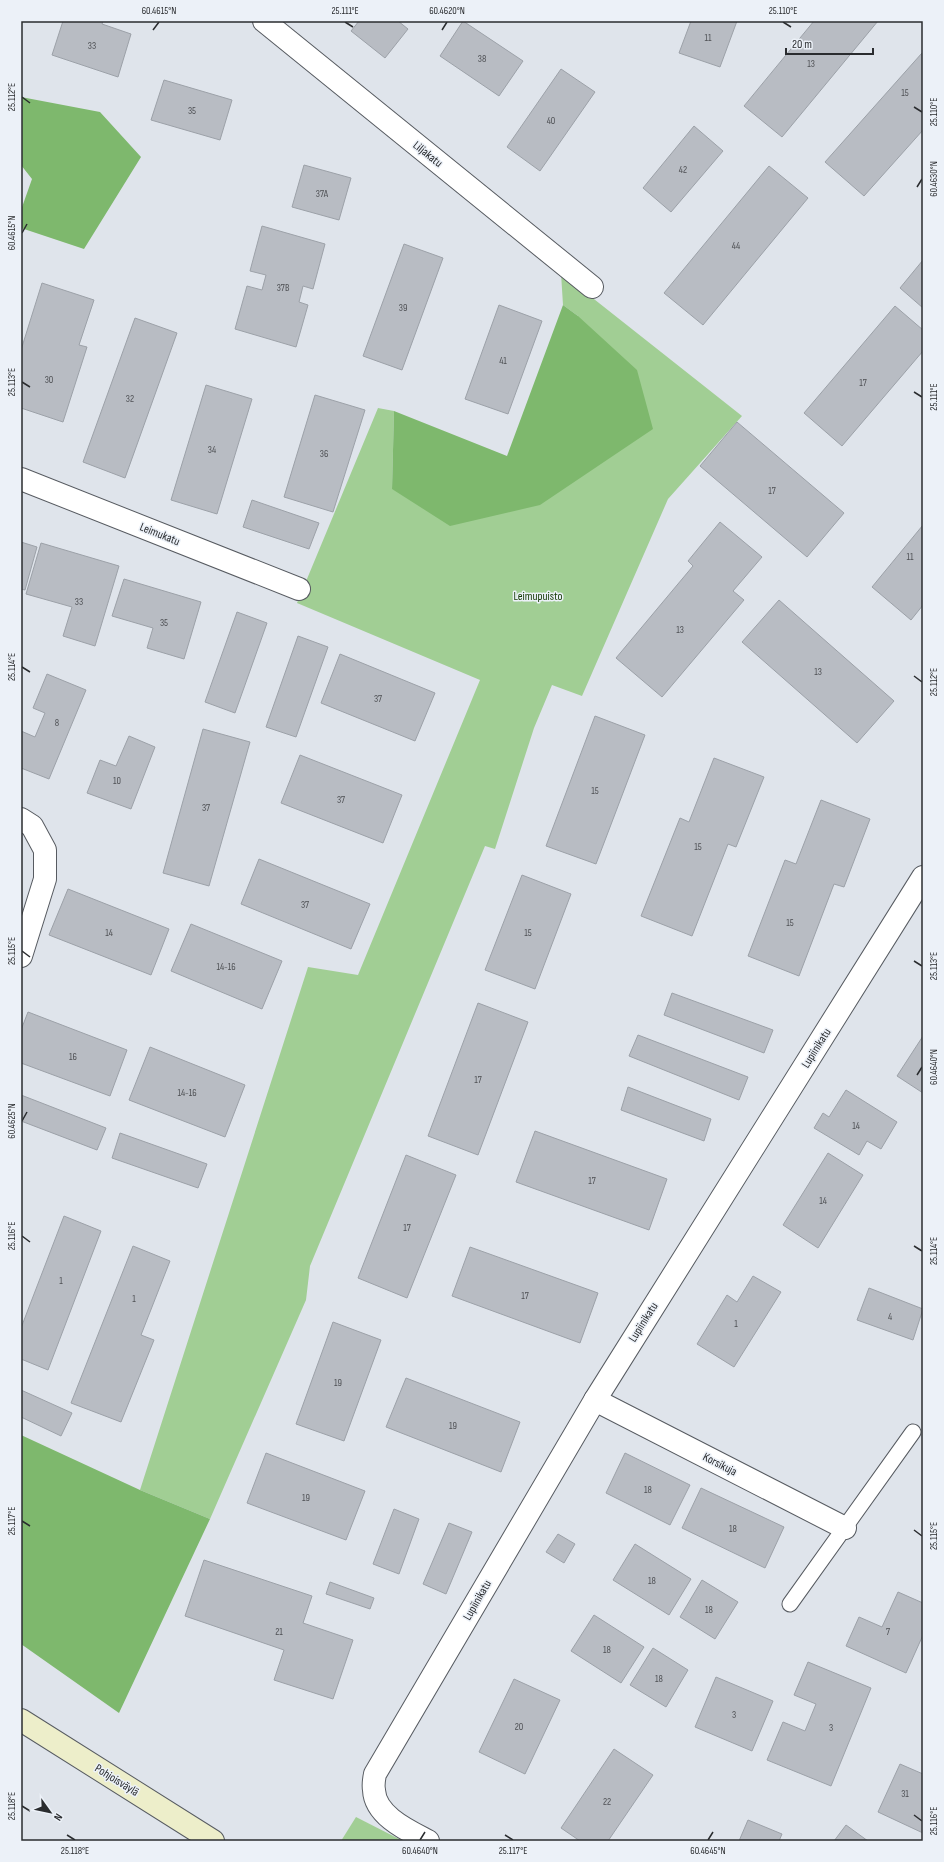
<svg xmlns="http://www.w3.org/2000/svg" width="944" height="1862" viewBox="0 0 944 1862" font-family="'Sofia Sans Condensed',sans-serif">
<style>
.green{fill:#a1ce94}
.forest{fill:#7eb86d}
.building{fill:#b8bcc3;stroke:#9ca1a8}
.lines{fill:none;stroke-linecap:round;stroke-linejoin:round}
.lane-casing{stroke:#575b61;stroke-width:17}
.street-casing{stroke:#575b61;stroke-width:24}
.secondary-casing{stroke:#575b61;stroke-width:24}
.lane{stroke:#fff;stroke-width:15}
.street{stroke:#fff;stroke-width:22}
.secondary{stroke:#edeeca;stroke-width:22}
.ticks{fill:none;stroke:#2a2c2f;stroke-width:1.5}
.labels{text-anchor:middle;stroke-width:3;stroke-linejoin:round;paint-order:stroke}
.number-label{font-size:10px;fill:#4e5054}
.street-label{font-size:12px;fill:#2a2c2f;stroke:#ecf1f8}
.park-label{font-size:12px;fill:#123803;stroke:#ecf1f8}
.neatline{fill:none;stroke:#2a2c2f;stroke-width:1.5}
.ticks-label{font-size:10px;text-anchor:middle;fill:#2a2c2f}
</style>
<rect width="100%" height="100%" fill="#dfe4eb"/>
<g class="green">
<polygon points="561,273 742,416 668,499 582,696 552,685 534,728 495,849 485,846 310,1266 306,1300 210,1519 140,1490 308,967 358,975 480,680 297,603 378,408 394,411 392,489 540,505 578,316 563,305"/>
<polygon points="356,1817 403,1841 341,1841"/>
</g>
<g class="forest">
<polygon points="21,97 100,112 141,157 84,249 21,228 21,210 32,179 21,165"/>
<polygon points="563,305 578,316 637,370 653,429 540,505 450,526 392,489 394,411 507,456"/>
<polygon points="21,1435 140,1490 210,1519 119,1713 21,1644"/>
</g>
<g class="building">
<polygon points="63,21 103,21 102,24 131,34 118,77 52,55"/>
<polygon points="359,21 398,21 408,29 385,58 351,31"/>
<polygon points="463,21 523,61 499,96 440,56"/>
<polygon points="691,21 737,21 720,67 679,53"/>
<polygon points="814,21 878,21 782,137 744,106"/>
<polygon points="922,53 923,130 864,196 825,162"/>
<polygon points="561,69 595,92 540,171 507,147"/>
<polygon points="164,80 232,100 220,140 151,120"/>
<polygon points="694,126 723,151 671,212 643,188"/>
<polygon points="304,165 351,178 339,220 292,207"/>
<polygon points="769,166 808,198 703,325 664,293"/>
<polygon points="262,226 325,244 313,289 303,286 299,302 308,305 296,347 235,329 247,286 262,290 266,275 250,271"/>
<polygon points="404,244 443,258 402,370 363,356"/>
<polygon points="923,260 923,308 900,288"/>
<polygon points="42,283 94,300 79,345 87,347 63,422 21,408 21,350"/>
<polygon points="499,305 542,321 508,414 465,399"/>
<polygon points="895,306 923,330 923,351 842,446 804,413"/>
<polygon points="135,318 177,333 125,478 83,462"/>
<polygon points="206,385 252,399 217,514 171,500"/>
<polygon points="315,395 365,410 333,512 284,497"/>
<polygon points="737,422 844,513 807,557 700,466"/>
<polygon points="252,500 319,523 309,549 243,527"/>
<polygon points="720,522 762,557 733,591 744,600 662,697 616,658 693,566 688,561"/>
<polygon points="923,525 923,605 911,620 872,587"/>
<polygon points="21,542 37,547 25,590 21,589"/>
<polygon points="41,543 119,566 95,646 63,636 72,607 26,594"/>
<polygon points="124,579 201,602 184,659 147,648 153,628 112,616"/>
<polygon points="779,600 894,701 857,743 742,642"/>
<polygon points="237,612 267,623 235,713 205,702"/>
<polygon points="298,636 328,647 296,737 266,727"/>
<polygon points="340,654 435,693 415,741 321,703"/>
<polygon points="47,674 86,690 49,779 21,768 21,731 35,737 45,713 33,708"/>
<polygon points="595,716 645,735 596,864 546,846"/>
<polygon points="203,729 250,742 209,886 163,873"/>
<polygon points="129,736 155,747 131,809 87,793 100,760 116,766"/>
<polygon points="300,755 402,795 383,843 281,803"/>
<polygon points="714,758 764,777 736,847 728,844 692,936 641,916 680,818 689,822"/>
<polygon points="821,800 870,819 844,887 834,884 799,976 748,956 785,860 796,864"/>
<polygon points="259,859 370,904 351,949 241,904"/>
<polygon points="522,875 571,894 535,989 485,970"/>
<polygon points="68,889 169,929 151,975 49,935"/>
<polygon points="191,924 282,961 262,1009 171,971"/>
<polygon points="672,993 773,1030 764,1053 664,1015"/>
<polygon points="478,1003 528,1022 478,1155 428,1136"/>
<polygon points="28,1012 127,1050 110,1096 21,1063 21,1030"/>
<polygon points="638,1035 748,1077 739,1100 629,1056"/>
<polygon points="923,1036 923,1093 897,1076"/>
<polygon points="150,1047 245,1085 225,1137 129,1100"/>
<polygon points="628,1087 711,1119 704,1141 621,1110"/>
<polygon points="846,1090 897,1122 881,1149 867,1141 859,1155 814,1128 823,1113 829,1117"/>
<polygon points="21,1095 106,1128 97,1150 21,1121"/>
<polygon points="535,1131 667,1179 649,1230 516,1182"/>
<polygon points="120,1133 207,1164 198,1188 112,1158"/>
<polygon points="828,1153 863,1175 818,1248 783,1225"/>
<polygon points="406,1155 456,1175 407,1298 358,1278"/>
<polygon points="64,1216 101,1231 48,1370 21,1359 21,1328"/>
<polygon points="133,1246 170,1261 141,1335 154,1340 121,1422 71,1403"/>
<polygon points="470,1247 598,1293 580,1343 452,1296"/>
<polygon points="753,1276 781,1292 734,1367 697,1344 727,1295 737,1302"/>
<polygon points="869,1288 923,1309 913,1340 857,1320"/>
<polygon points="333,1322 381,1340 344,1441 296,1424"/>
<polygon points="406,1378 520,1422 501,1472 386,1427"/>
<polygon points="21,1390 72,1413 61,1436 21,1417"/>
<polygon points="266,1453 365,1491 346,1540 247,1503"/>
<polygon points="625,1453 690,1485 670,1525 606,1493"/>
<polygon points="701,1488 784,1527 765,1568 682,1528"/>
<polygon points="394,1509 419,1519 399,1574 373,1564"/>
<polygon points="449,1523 472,1532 446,1594 423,1584"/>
<polygon points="558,1534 575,1544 564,1563 546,1552"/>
<polygon points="635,1544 691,1579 669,1615 613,1580"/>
<polygon points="204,1560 312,1596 303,1623 353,1640 333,1699 274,1680 284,1650 185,1616"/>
<polygon points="702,1580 738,1602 715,1639 680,1617"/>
<polygon points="330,1582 374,1598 370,1609 326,1594"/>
<polygon points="898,1592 923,1603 923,1635 906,1673 846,1646 859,1617 882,1627"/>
<polygon points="594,1615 644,1647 621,1683 571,1651"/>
<polygon points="653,1648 688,1670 666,1707 630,1685"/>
<polygon points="808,1662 871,1688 831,1786 767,1760 783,1722 805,1731 816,1704 794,1695"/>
<polygon points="716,1677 773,1701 752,1751 695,1727"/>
<polygon points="514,1679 560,1700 525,1774 479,1752"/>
<polygon points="614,1749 653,1775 608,1841 580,1841 561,1828"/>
<polygon points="900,1764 923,1774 923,1833 878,1812"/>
<polygon points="748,1820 782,1834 779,1841 739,1841"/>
<polygon points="846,1825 868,1841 834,1841"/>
</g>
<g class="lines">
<g class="lane-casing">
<polyline id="lane" points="790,1604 913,1432"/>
</g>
<g class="street-casing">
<g id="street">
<polyline points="264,21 592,287"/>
<polyline points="21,479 299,589"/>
<polyline points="21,819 32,826 45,850 45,879 21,956"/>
<polyline points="595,1400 845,1528"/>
<path d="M 428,1841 C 409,1831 375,1816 374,1790 C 373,1785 374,1779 375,1774 L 595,1400 L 923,877"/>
</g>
</g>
<g class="secondary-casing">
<polyline id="secondary" points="21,1720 213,1841"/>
</g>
<use href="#lane" class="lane"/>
<use href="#street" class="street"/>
<use href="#secondary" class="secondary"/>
</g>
<path class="ticks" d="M 345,22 L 353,27M 783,22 L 791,27M 153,30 L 159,22M 442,30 L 447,22M 22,97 L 30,103M 914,107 L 922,112M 917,187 L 922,179M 22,233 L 27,224M 22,382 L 30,387M 914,392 L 922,397M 22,667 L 30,672M 914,676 L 922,682M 22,951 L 30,957M 914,961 L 922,966M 917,1075 L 922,1067M 22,1121 L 27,1112M 22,1236 L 30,1242M 914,1246 L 922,1251M 22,1521 L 30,1526M 914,1530 L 922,1536M 22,1806 L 30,1811M 914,1815 L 922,1821M 67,1835 L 75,1840M 505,1835 L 513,1840M 420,1840 L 425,1832M 708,1840 L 713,1832"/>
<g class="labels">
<g class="number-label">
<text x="708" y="41">11</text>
<text x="92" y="49">33</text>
<text x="482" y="62">38</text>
<text x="811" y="67">13</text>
<text x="905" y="96">15</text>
<text x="192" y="114">35</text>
<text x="551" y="124">40</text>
<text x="683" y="173">42</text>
<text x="322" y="197">37A</text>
<text x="736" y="249">44</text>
<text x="283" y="291">37B</text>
<text x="403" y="311">39</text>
<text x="503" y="364">41</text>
<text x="49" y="383">30</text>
<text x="863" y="386">17</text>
<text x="130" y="402">32</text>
<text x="212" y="453">34</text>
<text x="324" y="457">36</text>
<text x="772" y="494">17</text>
<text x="910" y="560">11</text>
<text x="79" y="605">33</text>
<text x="164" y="626">35</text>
<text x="680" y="633">13</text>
<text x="818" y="675">13</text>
<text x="378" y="702">37</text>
<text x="57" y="726">8</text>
<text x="117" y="784">10</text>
<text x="595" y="794">15</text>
<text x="341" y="803">37</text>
<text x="206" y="811">37</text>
<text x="698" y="850">15</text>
<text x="305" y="908">37</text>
<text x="790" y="926">15</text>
<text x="109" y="936">14</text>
<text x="528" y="936">15</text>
<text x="226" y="970">14-16</text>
<text x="73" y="1060">16</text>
<text x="478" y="1083">17</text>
<text x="187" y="1096">14-16</text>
<text x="856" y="1129">14</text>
<text x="592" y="1184">17</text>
<text x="823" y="1204">14</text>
<text x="407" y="1231">17</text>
<text x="61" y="1284">1</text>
<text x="525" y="1299">17</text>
<text x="134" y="1302">1</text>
<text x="890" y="1320">4</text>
<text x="736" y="1327">1</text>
<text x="338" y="1386">19</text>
<text x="453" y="1429">19</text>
<text x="648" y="1493">18</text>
<text x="306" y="1501">19</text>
<text x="733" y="1532">18</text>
<text x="652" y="1584">18</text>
<text x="709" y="1613">18</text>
<text x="279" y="1635">21</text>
<text x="888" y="1635">7</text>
<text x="607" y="1653">18</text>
<text x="659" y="1682">18</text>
<text x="734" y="1718">3</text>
<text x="519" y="1730">20</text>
<text x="831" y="1731">3</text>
<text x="905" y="1797">31</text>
<text x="607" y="1805">22</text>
</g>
<g class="street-label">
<text transform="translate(428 154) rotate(39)" y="4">Liljakatu</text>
<text transform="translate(160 534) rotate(22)" y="4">Leimukatu</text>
<text transform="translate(816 1048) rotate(-58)" y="4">Lupiinikatu</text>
<text transform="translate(643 1322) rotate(-58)" y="4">Lupiinikatu</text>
<text transform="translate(720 1464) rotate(27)" y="4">Korsikuja</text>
<text transform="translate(477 1600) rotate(-60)" y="4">Lupiinikatu</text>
<text transform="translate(117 1780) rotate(32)" y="4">Pohjoisväylä</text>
</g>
<g class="park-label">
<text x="538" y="600">Leimupuisto</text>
</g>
</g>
<rect width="944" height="1862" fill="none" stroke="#ecf1f8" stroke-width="44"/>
<g transform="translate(50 1812) rotate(123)" stroke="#ecf1f8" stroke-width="3" paint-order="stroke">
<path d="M0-3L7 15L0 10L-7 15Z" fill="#2a2c2f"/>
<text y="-6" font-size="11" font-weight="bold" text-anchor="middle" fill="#2a2c2f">N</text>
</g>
<path d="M786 48v6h87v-6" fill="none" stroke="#2a2c2f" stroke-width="2"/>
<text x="792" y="48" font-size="12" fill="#2a2c2f" stroke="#ecf1f8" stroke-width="3" paint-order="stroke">20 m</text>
<rect x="22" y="22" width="900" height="1818" class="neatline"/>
<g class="ticks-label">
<text x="159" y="14">60.4615°N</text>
<text x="345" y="14">25.111°E</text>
<text x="447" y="14">60.4620°N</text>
<text x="783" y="14">25.110°E</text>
<text transform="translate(11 97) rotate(-90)" y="4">25.112°E</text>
<text transform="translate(933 112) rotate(-90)" y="4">25.110°E</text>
<text transform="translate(933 179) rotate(-90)" y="4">60.4630°N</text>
<text transform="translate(11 233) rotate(-90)" y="4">60.4615°N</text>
<text transform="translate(11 382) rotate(-90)" y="4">25.113°E</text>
<text transform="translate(933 397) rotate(-90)" y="4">25.111°E</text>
<text transform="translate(11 667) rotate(-90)" y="4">25.114°E</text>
<text transform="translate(933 682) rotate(-90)" y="4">25.112°E</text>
<text transform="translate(11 951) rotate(-90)" y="4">25.115°E</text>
<text transform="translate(933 966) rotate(-90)" y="4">25.113°E</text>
<text transform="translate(933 1067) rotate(-90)" y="4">60.4640°N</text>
<text transform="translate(11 1121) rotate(-90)" y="4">60.4625°N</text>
<text transform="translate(11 1236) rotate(-90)" y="4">25.116°E</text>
<text transform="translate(933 1251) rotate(-90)" y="4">25.114°E</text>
<text transform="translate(11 1521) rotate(-90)" y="4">25.117°E</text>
<text transform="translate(933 1536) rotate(-90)" y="4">25.115°E</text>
<text transform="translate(11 1806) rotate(-90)" y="4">25.118°E</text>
<text transform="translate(933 1821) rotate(-90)" y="4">25.116°E</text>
<text x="75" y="1854">25.118°E</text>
<text x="420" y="1854">60.4640°N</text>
<text x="513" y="1854">25.117°E</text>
<text x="708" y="1854">60.4645°N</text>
</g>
</svg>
